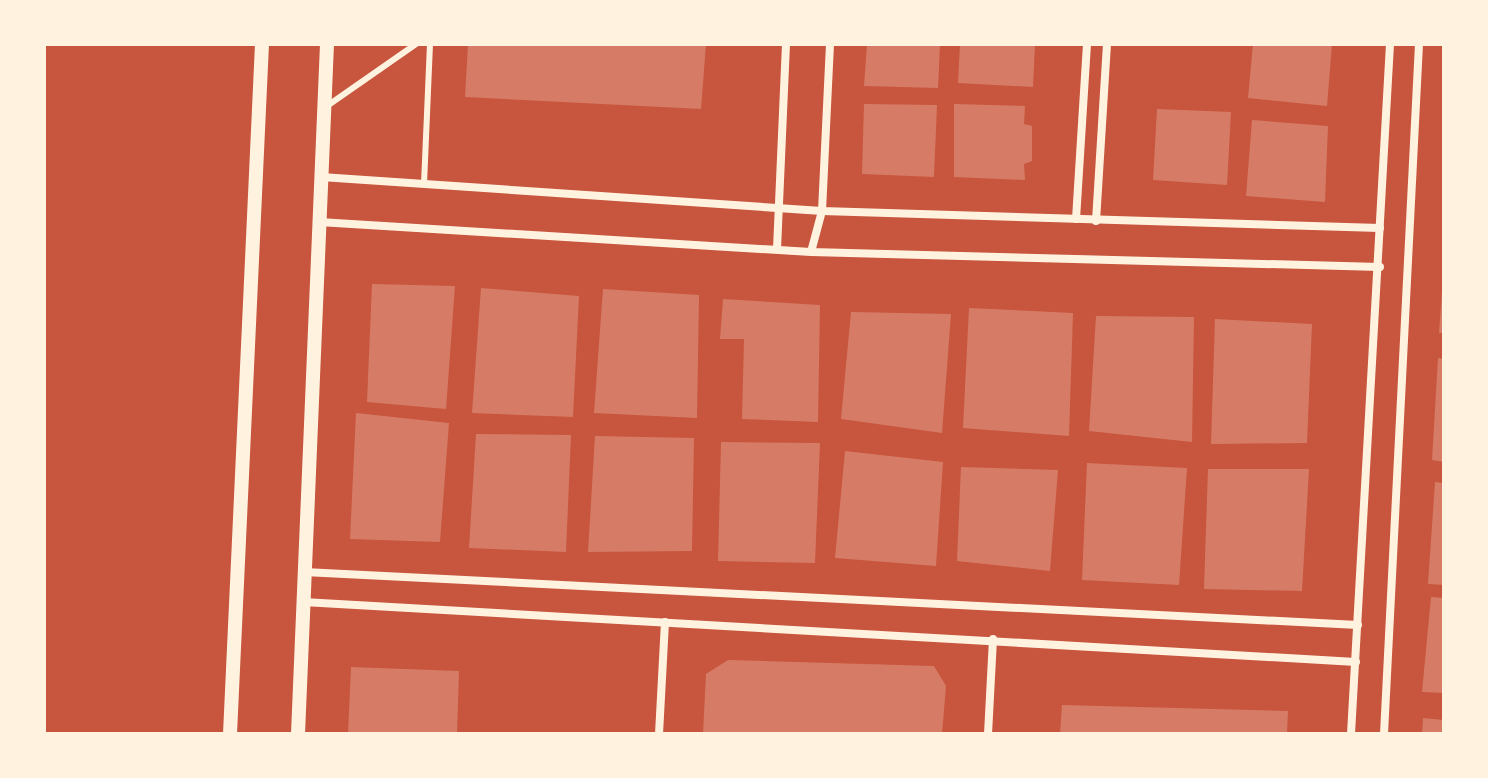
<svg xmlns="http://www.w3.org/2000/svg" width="1488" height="778" viewBox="0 0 1488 778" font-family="'IBM Plex Serif',serif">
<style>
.building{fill:#d67c66}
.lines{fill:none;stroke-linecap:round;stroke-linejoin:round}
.service{stroke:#fff3e0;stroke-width:6}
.minor{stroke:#fff3e0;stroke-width:8}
.tertiary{stroke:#fff3e0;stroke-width:14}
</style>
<rect width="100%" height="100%" fill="#c8553d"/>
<g class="building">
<polygon points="468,44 706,44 701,109 465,97"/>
<polygon points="867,44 940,44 938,88 864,86"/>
<polygon points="960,44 1035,44 1033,87 958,83"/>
<polygon points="1253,44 1332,44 1327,106 1248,98"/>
<polygon points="864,104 937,105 934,177 862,174"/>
<polygon points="954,104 1025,106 1024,124 1032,126 1032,161 1024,164 1025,180 954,177"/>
<polygon points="1157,109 1231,112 1227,185 1153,180"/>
<polygon points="1252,120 1328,126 1325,202 1246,196"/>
<polygon points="372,284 455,286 446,409 367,402"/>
<polygon points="481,288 579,296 573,417 472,413"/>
<polygon points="603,289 699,295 697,418 594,413"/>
<polygon points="1442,291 1444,291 1444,333 1439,333"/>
<polygon points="723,299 820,305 818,422 742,419 744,339 720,339"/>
<polygon points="969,308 1073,313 1069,436 963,428"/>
<polygon points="851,312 951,314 942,433 841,419"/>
<polygon points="1096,316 1194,317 1192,442 1089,431"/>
<polygon points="1215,319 1312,324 1307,443 1211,444"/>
<polygon points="1438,358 1444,359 1444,462 1432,460"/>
<polygon points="356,413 449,423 440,542 350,539"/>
<polygon points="476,434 571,435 566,552 469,548"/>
<polygon points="595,436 694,438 692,551 588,552"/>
<polygon points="721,442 820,443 815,563 718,561"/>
<polygon points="845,451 943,462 936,566 835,558"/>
<polygon points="1087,463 1187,468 1179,585 1082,580"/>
<polygon points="961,467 1058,470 1050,571 957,561"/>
<polygon points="1208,469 1309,469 1302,591 1204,589"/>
<polygon points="1435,482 1444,483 1444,585 1428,584"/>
<polygon points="1431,597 1444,598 1444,693 1422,692"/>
<polygon points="728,660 934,666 946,686 942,734 703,734 706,674"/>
<polygon points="351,667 459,671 457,734 348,734"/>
<polygon points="1062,705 1288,711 1287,734 1060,734"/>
<polygon points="1423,718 1444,720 1444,734 1422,734"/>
</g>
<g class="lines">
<g class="service">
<polyline points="327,106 416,44"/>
<polyline points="424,184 430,44"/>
</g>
<g class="minor">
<polyline points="321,177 822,211 1380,228"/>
<polyline points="1076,219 1087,44"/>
<polyline points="1096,221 1107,44"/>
<polyline points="319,222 811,252 1380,267"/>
<polyline points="777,249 786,44"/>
<polyline points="811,252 822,211 830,44"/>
<polyline points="304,572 1358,625"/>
<polyline points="303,602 1356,662"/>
<polyline points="659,734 665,622"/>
<polyline points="988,734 993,639"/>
<polyline points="1351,734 1390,44"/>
<polyline points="1384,734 1419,44"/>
</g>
<g class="tertiary">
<polyline points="230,734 262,44"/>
<polyline points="298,734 327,44"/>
</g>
</g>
<rect width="1488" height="778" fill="none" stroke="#fff3e0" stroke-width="92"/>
</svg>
